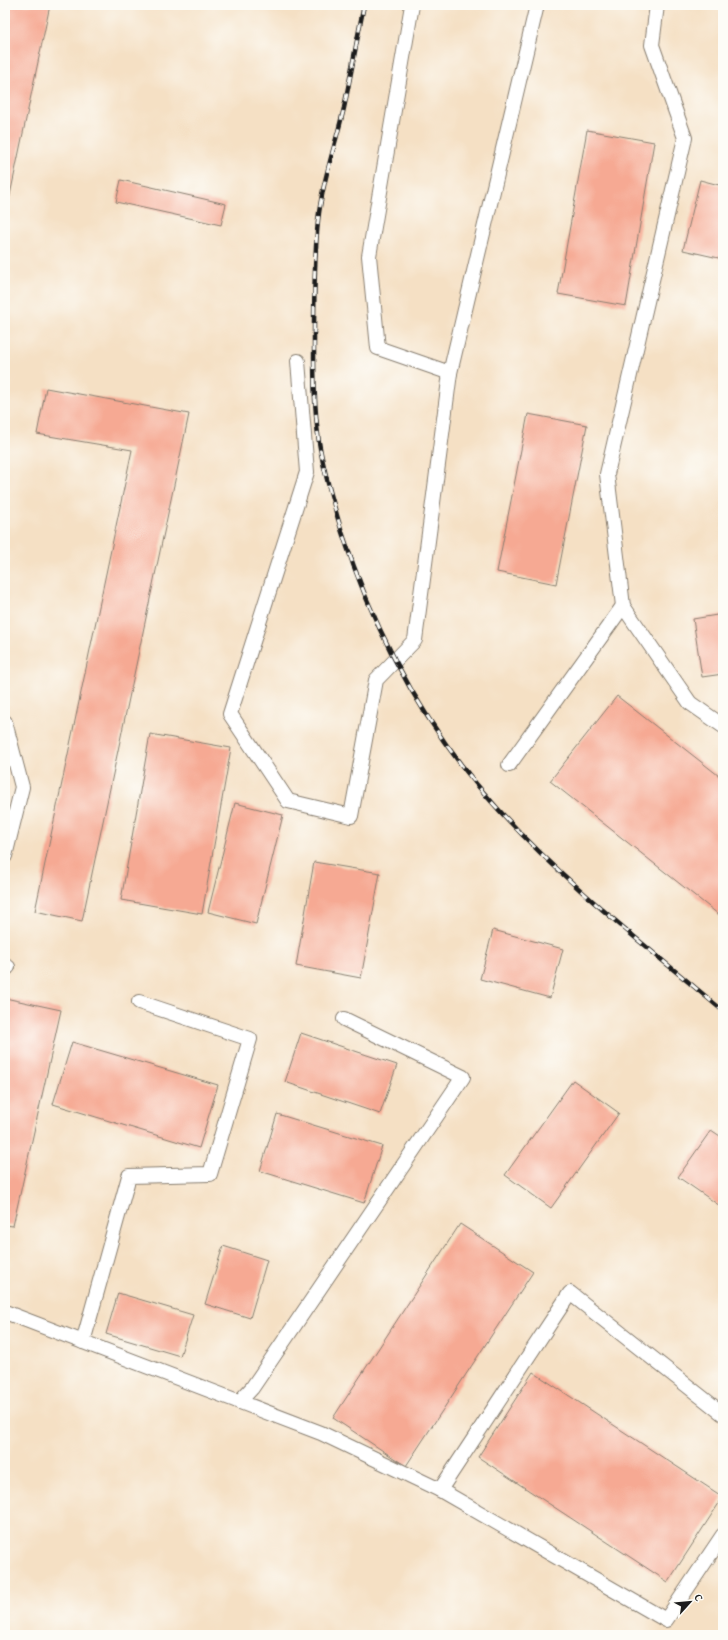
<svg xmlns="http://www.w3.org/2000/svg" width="728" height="1640" viewBox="0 0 728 1640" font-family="'Gentium Book Plus',serif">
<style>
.building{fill:#f6a993}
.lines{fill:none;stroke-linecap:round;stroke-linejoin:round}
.lane-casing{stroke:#887e70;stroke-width:16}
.lane{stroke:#fff;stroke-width:14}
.rail-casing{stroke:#1c1c1c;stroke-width:4.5}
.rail{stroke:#fdfcf7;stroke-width:3;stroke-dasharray:9;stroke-linecap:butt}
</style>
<rect width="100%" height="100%" fill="#fdfcf7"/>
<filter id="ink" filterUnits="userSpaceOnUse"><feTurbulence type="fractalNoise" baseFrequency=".025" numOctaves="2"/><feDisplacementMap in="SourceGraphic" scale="8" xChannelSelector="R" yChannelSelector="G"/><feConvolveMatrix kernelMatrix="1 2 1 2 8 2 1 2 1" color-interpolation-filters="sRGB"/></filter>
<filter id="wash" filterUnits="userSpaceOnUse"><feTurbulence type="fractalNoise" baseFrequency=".012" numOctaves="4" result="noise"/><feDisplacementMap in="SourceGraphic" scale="16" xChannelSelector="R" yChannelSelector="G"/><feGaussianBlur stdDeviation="0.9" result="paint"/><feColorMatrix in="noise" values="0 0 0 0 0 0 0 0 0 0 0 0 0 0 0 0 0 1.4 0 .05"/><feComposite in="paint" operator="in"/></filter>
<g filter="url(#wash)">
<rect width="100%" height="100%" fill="#f5e0c4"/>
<g id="blocks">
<g class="building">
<polygon points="5,5 50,5 6,214 5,214"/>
<polygon points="587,130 654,142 626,306 558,294"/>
<polygon points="121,180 226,204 221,225 116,202"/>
<polygon points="700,180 723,186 723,259 683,250"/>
<polygon points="46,388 189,414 82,921 35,911 132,450 37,434"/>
<polygon points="528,414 587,425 556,584 497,572"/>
<polygon points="723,614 723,674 702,677 693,619"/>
<polygon points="617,696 723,779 723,918 550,781"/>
<polygon points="150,734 231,748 202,914 121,900"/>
<polygon points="235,803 283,815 256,924 208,912"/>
<polygon points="314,862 380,873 361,978 296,966"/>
<polygon points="493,930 563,949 550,998 480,979"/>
<polygon points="5,998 61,1010 13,1226 5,1225"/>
<polygon points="301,1033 397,1065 380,1114 285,1082"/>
<polygon points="72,1042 218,1085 199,1148 53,1104"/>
<polygon points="573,1080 619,1113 551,1208 505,1175"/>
<polygon points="277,1114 382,1146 364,1203 260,1171"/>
<polygon points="711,1130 723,1138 723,1208 678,1177"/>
<polygon points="460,1224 533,1272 406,1466 333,1418"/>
<polygon points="223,1246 267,1260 250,1318 205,1304"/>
<polygon points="118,1293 193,1315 180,1356 106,1334"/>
<polygon points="533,1372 723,1497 668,1582 478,1457"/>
</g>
</g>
</g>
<g filter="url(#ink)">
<use href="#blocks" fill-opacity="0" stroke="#887e70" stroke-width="1"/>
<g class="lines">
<g class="lane-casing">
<g id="lane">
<polyline points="412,5 369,256 378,348 450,373"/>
<polyline points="657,5 652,45 685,138 607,474 623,606 690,703 723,726"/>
<polyline points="298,361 307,472 230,714 288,801 351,816 376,680 415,640 450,373 537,5"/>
<polyline points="5,722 22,787 5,856"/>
<polyline points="509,765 623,606"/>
<polyline points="5,969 8,967"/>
<polyline points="5,1312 321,1433 440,1490 666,1620 723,1535"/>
<polyline points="83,1342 129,1176 210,1174 250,1039 139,1002"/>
<polyline points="239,1402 252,1388 463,1077 344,1019"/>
<polyline points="440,1490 570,1293 723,1414"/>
</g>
</g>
<use href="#lane" class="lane"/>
<g class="rail-casing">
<path id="rail" d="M 364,5 C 357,39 351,74 344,108 C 335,146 322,183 318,221 C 314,260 314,299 314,338 C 314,373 314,408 319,442 C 324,473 333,503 342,532 C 375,634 426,730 498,809 C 566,884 646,946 723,1011"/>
</g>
<use href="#rail" class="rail"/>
</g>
</g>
<rect width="728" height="1640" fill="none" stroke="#fdfcf7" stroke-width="20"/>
<g transform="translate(690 1602) rotate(63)" stroke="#fdfcf7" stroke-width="3" paint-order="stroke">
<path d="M0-3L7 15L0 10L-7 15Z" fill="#1c1c1c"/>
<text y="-6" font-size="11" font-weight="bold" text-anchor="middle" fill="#1c1c1c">С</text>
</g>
</svg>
